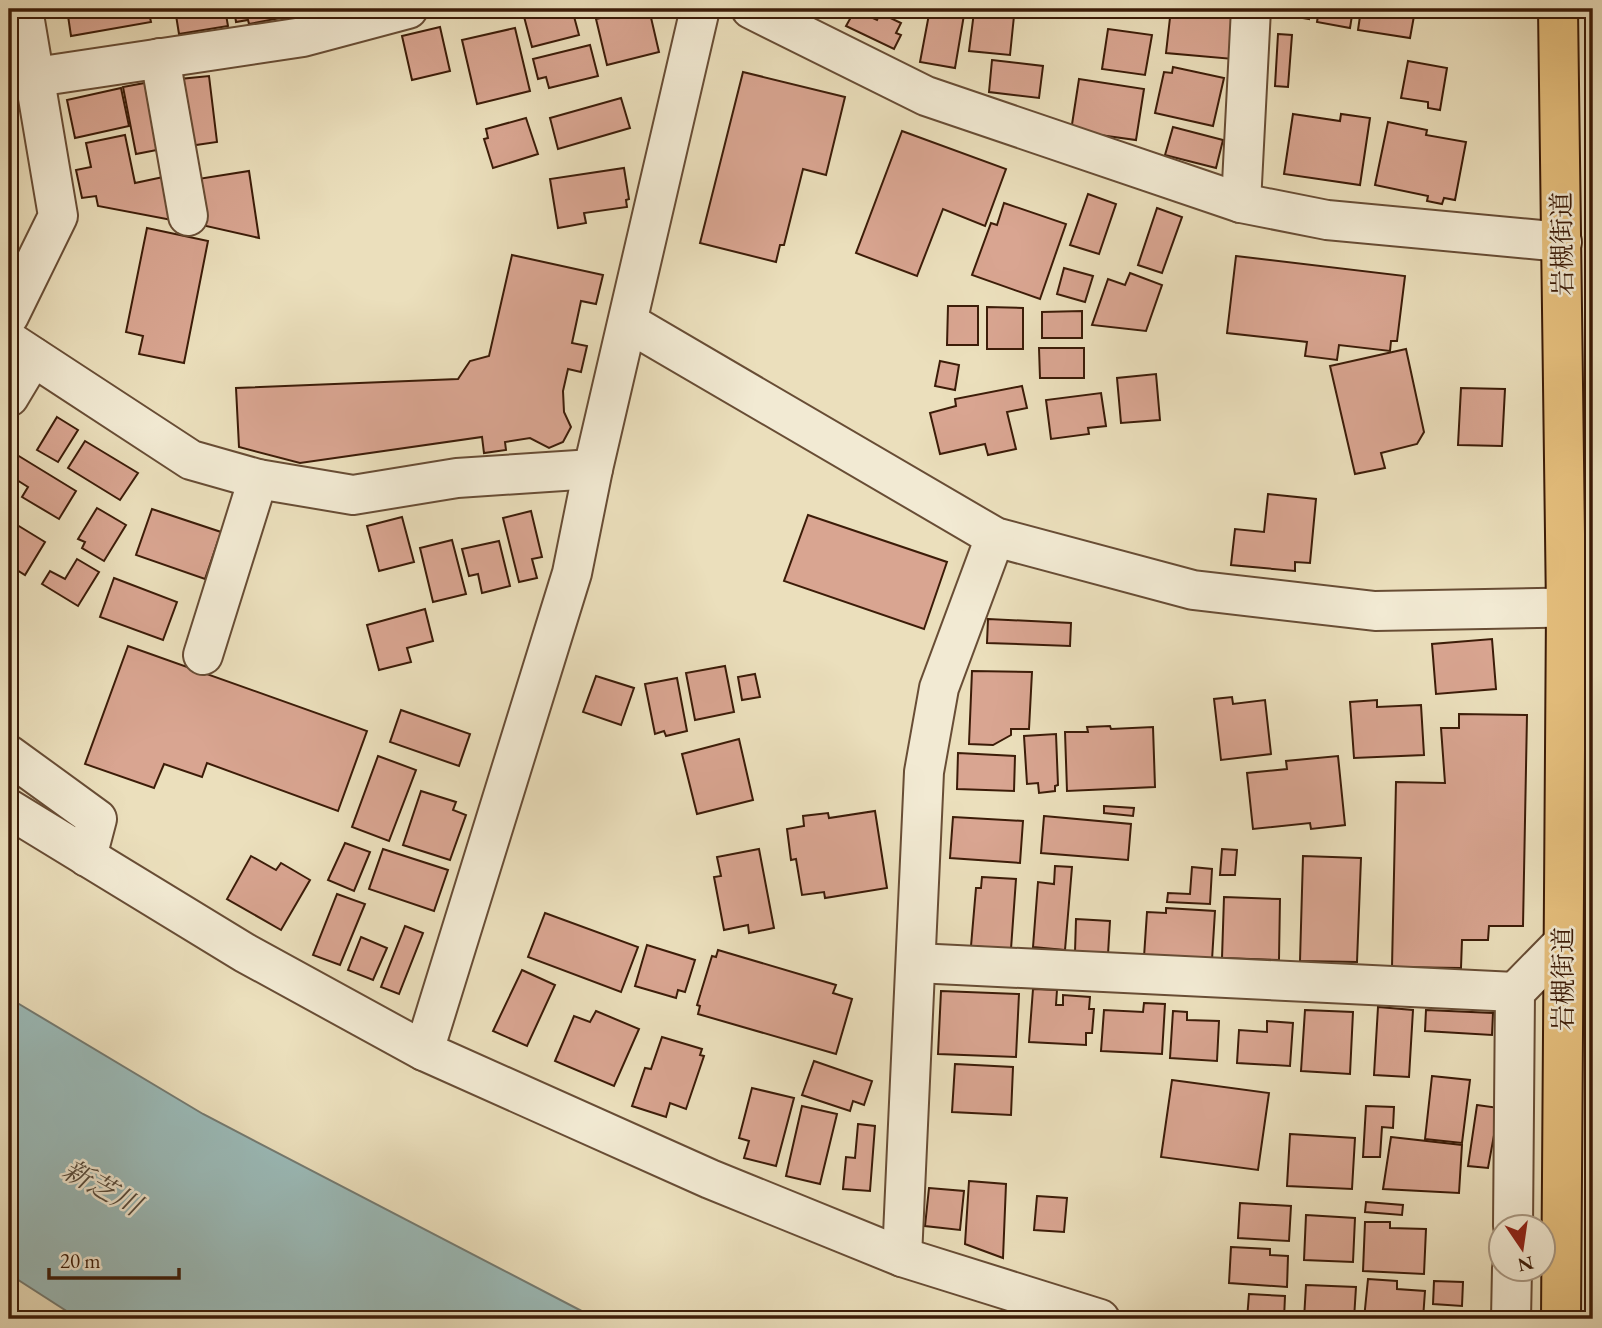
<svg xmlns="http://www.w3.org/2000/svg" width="1602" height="1328" viewBox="0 0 1602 1328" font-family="'EB Garamond','Noto Serif JP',serif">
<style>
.water{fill:#9bbbb9;stroke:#757b72;stroke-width:2}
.building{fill:#d9a591;stroke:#3c1c08;stroke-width:2}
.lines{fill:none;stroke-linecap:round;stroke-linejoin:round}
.minor-casing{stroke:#684d35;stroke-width:42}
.highway-casing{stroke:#3c1c08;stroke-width:42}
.minor{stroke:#f2ead3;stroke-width:38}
.highway{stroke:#e6c07e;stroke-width:38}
.labels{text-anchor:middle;stroke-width:5;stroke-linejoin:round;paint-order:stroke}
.street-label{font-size:26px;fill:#3c1c08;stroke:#f2ead3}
.water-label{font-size:28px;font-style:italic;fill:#584c3d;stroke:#f2ead3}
</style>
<rect width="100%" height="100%" fill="#ebdfbc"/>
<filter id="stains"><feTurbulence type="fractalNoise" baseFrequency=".00286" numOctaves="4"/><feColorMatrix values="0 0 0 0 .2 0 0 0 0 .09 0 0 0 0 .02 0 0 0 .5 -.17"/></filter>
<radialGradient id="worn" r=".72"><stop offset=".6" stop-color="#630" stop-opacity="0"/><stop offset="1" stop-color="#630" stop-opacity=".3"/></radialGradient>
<polygon class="water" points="9,998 203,1114 597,1319 79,1319 9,1274"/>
<g class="building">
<polygon points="67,9 148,9 151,22 71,36"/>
<polygon points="175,9 225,9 228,26 179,34"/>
<polygon points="234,9 289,9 291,16 249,24 248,20 236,22"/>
<polygon points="522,9 572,9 579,35 532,47"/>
<polygon points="640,9 649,9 659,52 607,65 596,19"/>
<polygon points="930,9 965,9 955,68 920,62"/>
<polygon points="1129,9 1156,9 1155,14"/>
<polygon points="1171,9 1200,9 1200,13 1237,17 1233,59 1166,53"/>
<polygon points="1280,9 1310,9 1309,19 1279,14"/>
<polygon points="1319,9 1353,9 1350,28 1317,22"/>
<polygon points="1361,9 1414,16 1410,38 1358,30"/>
<polygon points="855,10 877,20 880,13 901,23 896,33 901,35 894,49 846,26"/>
<polygon points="974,12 1014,16 1010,55 969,51"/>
<polygon points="440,27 450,71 412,80 402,36"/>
<polygon points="515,28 530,91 477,104 462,40"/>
<polygon points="1108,29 1152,35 1145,75 1102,69"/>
<polygon points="1278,34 1292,35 1288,87 1275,86"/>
<polygon points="590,45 598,76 549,88 546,77 538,79 533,59"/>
<polygon points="992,60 1043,66 1039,98 989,92"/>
<polygon points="1408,61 1447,68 1440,110 1428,108 1428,102 1401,98"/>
<polygon points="1173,67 1224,78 1213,126 1155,113 1164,72 1172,73"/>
<polygon points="743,72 845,97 826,175 803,169 784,245 780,245 776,262 700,243"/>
<polygon points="209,76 217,142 189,146 180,79"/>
<polygon points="1079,79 1144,89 1136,140 1071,131"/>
<polygon points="150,82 162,149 136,154 123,87"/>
<polygon points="121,88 129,126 75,138 67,100"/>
<polygon points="621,98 630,128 558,149 550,118"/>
<polygon points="1293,114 1340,121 1341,114 1370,118 1360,185 1284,174"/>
<polygon points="526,118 538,154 493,168 484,139 488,138 486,129"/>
<polygon points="1388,122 1427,130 1426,135 1466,142 1455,200 1444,198 1442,204 1427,201 1428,196 1375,185"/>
<polygon points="1173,127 1223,140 1216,168 1165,155"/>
<polygon points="902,131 1006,169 985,226 943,209 917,276 856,253"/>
<polygon points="125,135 135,183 168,176 177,221 98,206 96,196 82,198 76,170 91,167 86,143"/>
<polygon points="624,168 629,199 626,200 627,207 584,213 586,223 558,228 550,179"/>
<polygon points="249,171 259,238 206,226 198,179"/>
<polygon points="1088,194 1116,204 1099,254 1070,245"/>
<polygon points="1004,203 1066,224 1040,299 972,275 991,223 997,225"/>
<polygon points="1157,208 1182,217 1162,273 1138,265"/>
<polygon points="147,228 208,241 184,363 139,354 143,336 126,332"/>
<polygon points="512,255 603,275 596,304 581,301 572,343 587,346 581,372 568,369 563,391 564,412 571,427 563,442 549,448 530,438 505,442 506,450 484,453 482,437 300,463 239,447 236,388 458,379 470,361 489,356"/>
<polygon points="1236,256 1405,276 1397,341 1391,341 1390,351 1339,345 1337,360 1305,356 1307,342 1227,333"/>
<polygon points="1064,268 1093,276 1085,302 1057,294"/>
<polygon points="1130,273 1162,285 1146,331 1092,325 1108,279 1125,285"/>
<polygon points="948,306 978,306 978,345 947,345"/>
<polygon points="987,307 1023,308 1023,349 987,349"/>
<polygon points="1082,311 1082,338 1042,338 1042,312"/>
<polygon points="1039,348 1084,348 1084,378 1040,378"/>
<polygon points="1406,349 1424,432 1417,444 1381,453 1385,468 1355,474 1330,366"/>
<polygon points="940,361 959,365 955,390 935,386"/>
<polygon points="1156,374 1160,420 1121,423 1117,378"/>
<polygon points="1022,386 1027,408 1007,412 1016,449 988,455 985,444 940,454 930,413 956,406 955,399"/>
<polygon points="1461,388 1505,389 1502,446 1458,445"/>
<polygon points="1101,393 1106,426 1088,428 1089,434 1051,439 1046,400"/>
<polygon points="57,417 78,430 58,462 37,450"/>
<polygon points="85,441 138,473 120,500 68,468"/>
<polygon points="9,450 76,491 59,519 22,497 28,487 9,475"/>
<polygon points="1268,494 1316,499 1310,563 1295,562 1295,571 1231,565 1235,529 1264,532"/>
<polygon points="97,508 126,525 104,561 82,548 85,542 78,539"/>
<polygon points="152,509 221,532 205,579 136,555"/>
<polygon points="531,511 542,557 532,559 537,578 519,582 503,518"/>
<polygon points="808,515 947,562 924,629 784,581"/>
<polygon points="402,517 414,562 379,571 367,526"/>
<polygon points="9,520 45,542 25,575 9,565"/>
<polygon points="452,540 466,594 433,602 420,548"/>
<polygon points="499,541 510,586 482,593 478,574 469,576 462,549"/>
<polygon points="77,559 99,572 78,606 42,584 50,571 65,579"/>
<polygon points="114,578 177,602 163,640 100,617"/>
<polygon points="425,609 433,641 407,648 411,662 379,670 367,625"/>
<polygon points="988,619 1071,623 1070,646 987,643"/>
<polygon points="1492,639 1496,689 1436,694 1432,644"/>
<polygon points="128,646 367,731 338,811 207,763 202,777 164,764 154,788 85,764"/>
<polygon points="725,666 734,712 695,720 686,673"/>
<polygon points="972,671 1032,672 1029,729 1011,729 1011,735 993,745 969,744"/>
<polygon points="755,674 760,697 742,700 738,677"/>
<polygon points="596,676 634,688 621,725 583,712"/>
<polygon points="677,678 687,731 666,736 664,731 655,734 645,684"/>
<polygon points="1232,697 1233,704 1265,700 1271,754 1221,760 1214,699"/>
<polygon points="1377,700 1377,707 1421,705 1424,755 1354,758 1350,702"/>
<polygon points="401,710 470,734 459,766 390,742"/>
<polygon points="1459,714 1527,715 1523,926 1489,926 1488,940 1462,940 1461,968 1392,967 1396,782 1445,783 1441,728 1459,728"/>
<polygon points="1110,726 1111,729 1153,727 1155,787 1067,791 1065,732 1088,732 1087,727"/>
<polygon points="1056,734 1058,785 1055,786 1055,791 1039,793 1038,783 1027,784 1024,736"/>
<polygon points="739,739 753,800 697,814 682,754"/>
<polygon points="958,753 1015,756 1014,791 957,789"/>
<polygon points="378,756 416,770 389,841 352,827"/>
<polygon points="1338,756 1345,825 1311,829 1310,823 1253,829 1247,773 1287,769 1286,761"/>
<polygon points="421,791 456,802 453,810 466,815 450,860 403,845"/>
<polygon points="1104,806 1134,808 1133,816 1104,813"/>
<polygon points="875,811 887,888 825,898 824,892 802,895 796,859 791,860 787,829 804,826 803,816 828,813 829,818"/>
<polygon points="1044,816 1131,824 1128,860 1041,853"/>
<polygon points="953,817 1023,821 1020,863 950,858"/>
<polygon points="345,843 370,852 354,891 328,880"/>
<polygon points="383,849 448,870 434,911 369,889"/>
<polygon points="759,849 774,928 749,933 748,925 724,930 714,877 721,876 717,857"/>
<polygon points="1222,849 1237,850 1235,875 1220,875"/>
<polygon points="251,856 276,870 281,863 310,880 281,930 227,899"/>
<polygon points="1303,856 1361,858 1357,962 1300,961"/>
<polygon points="1055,866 1072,867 1065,950 1033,947 1038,882 1054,884"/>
<polygon points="1192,867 1212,869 1210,904 1167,902 1168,893 1190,894"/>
<polygon points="982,877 1016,879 1011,949 971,946 976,888 981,888"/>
<polygon points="337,894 365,904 340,965 313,955"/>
<polygon points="1224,897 1280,899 1279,960 1222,958"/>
<polygon points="1166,908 1215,911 1212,960 1144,957 1147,912 1166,913"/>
<polygon points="545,913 638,947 621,992 528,957"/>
<polygon points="1076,919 1110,921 1108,954 1075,952"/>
<polygon points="405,926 423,933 399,994 381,987"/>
<polygon points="361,937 387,948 373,980 348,970"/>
<polygon points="647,945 695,960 685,992 678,990 676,998 635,986"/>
<polygon points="718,950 836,985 833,993 852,999 836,1054 698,1014 700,1006 697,1005 712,956 716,957"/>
<polygon points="522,970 555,985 527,1046 493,1031"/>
<polygon points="1033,989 1057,990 1056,1005 1063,1005 1063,995 1090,997 1089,1009 1094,1009 1092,1033 1086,1033 1086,1045 1029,1042"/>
<polygon points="941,991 1019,994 1016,1057 938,1054"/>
<polygon points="1144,1003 1165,1004 1162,1054 1101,1051 1104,1010 1143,1012"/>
<polygon points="1378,1007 1413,1010 1409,1077 1374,1075"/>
<polygon points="1305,1010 1353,1012 1350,1074 1301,1071"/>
<polygon points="1426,1010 1493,1013 1492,1035 1425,1031"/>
<polygon points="596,1011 639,1029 614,1086 555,1061 574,1016 590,1022"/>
<polygon points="1173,1011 1187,1012 1187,1020 1219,1021 1217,1061 1170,1058"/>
<polygon points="1267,1021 1293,1023 1290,1066 1237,1063 1239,1030 1267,1032"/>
<polygon points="662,1037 702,1049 700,1055 704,1056 686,1109 670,1103 666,1117 632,1106 645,1068 651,1069"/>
<polygon points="814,1061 872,1081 864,1105 853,1101 850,1111 802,1095"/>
<polygon points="955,1064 1013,1067 1011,1115 952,1112"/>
<polygon points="1432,1076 1470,1080 1462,1143 1425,1139"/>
<polygon points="1172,1080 1269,1093 1258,1170 1161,1157"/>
<polygon points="752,1088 794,1098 776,1166 744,1158 749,1141 739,1138"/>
<polygon points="1477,1105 1499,1108 1488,1168 1468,1166"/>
<polygon points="802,1106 837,1114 820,1184 786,1176"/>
<polygon points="1366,1106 1394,1107 1393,1128 1382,1127 1380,1157 1363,1157"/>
<polygon points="858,1124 875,1126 870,1191 843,1189 846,1157 855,1158"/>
<polygon points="1290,1134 1355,1138 1352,1189 1287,1186"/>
<polygon points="1391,1137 1462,1145 1459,1193 1383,1189"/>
<polygon points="969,1181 1006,1184 1003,1258 965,1244"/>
<polygon points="929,1188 964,1191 960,1230 925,1226"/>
<polygon points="1037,1196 1067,1198 1064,1232 1034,1230"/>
<polygon points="1366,1202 1403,1205 1402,1215 1365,1212"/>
<polygon points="1240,1203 1291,1206 1289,1241 1238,1238"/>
<polygon points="1306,1215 1355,1218 1353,1262 1304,1260"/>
<polygon points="1365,1222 1390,1222 1390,1228 1426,1229 1424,1274 1363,1271"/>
<polygon points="1231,1247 1270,1249 1270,1255 1288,1256 1287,1287 1229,1283"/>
<polygon points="1368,1279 1397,1281 1397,1289 1425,1291 1423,1319 1364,1319"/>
<polygon points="1434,1281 1463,1282 1462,1306 1433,1304"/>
<polygon points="1306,1285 1356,1287 1354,1319 1304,1319"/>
<polygon points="1249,1294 1285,1296 1284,1319 1247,1319"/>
<polygon points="1437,1313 1485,1319 1436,1319"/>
</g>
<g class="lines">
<g class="minor-casing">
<g id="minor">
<polyline points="751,9 926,96 1241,203 1327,220 1562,242"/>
<polyline points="160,58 188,216"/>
<polyline points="36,77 303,37 408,9"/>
<polyline points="1241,203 1251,9"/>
<polyline points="9,316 58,216 23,9"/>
<polyline points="629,323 995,537 1193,590 1375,611 1593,607"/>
<polyline points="9,341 191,460 258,479 353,495 457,478 593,469"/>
<polyline points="9,397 33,357"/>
<polyline points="203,655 258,479"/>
<polyline points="9,755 97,819 87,857"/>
<polyline points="9,809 245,953 424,1051 710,1179 902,1257 1100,1319"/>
<polyline points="916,963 1515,992"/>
<polyline points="424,1051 572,573 593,469 700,9"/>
<polyline points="1513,1226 1515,992 1563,943"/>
<polyline points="902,1257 924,772 939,688 995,537"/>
<polyline points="1511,1319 1512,1268"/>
</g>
</g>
<g class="highway-casing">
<polyline id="highway" points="1558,9 1566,609 1561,1319"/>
</g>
<use href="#minor" class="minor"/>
<use href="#highway" class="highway"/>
</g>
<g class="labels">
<g class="street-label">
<text transform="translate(1562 244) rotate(-91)" y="9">岩槻街道</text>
<text transform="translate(1563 979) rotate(-90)" y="9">岩槻街道</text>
</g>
<g class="water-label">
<text transform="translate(102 1187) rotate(29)" y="10">新芝川</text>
</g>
</g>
<rect width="1602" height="1328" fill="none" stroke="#ebdfbc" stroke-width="35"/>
<rect x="10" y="10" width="1581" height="1307" fill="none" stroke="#3c1c08" stroke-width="3.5"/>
<rect x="18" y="18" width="1567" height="1293" fill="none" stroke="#3c1c08" stroke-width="2"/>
<g transform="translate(1522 1248) rotate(167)"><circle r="33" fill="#f2ead3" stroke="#a99882" stroke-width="2"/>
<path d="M0-5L12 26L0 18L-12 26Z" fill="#8f2418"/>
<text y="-10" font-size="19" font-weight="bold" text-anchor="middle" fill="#3c1c08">N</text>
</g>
<path d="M49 1268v10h130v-10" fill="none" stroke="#3c1c08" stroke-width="3.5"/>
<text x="60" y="1268" font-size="21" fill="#3c1c08" stroke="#f2ead3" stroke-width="5" paint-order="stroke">20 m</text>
<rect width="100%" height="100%" filter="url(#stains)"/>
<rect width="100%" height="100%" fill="url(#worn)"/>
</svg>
